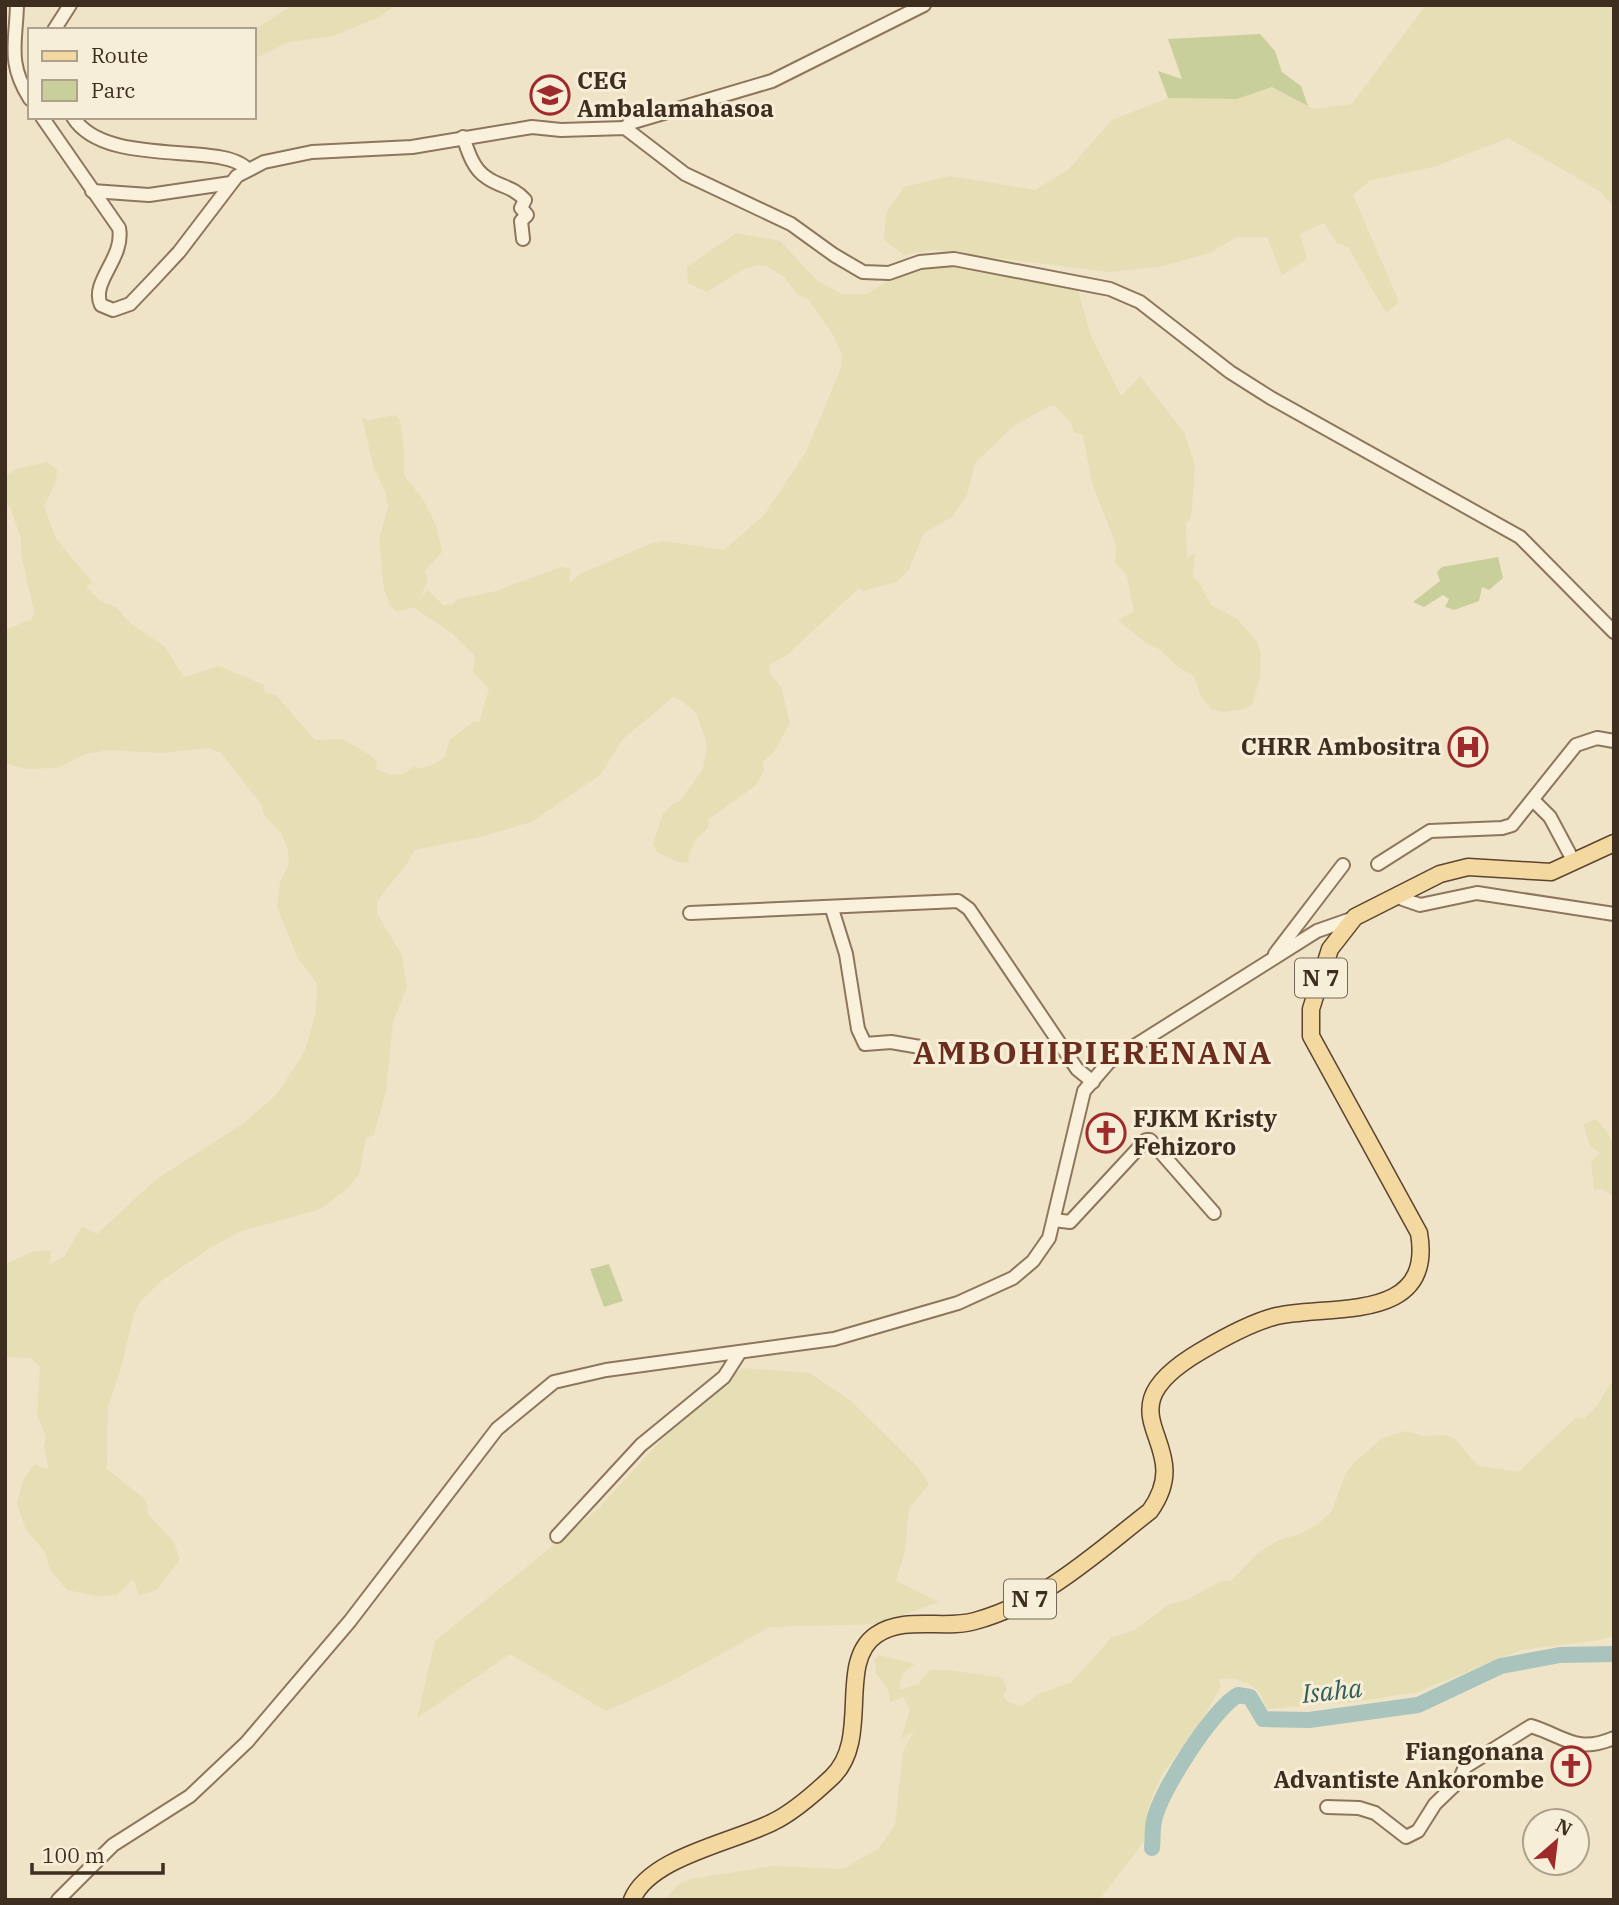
<svg xmlns="http://www.w3.org/2000/svg" width="1619" height="1905" viewBox="0 0 1619 1905" font-family="'IBM Plex Serif',serif">
<style>
.farmland{fill:#e6deb5}
.green{fill:#c9cf9b}
.lines{fill:none;stroke-linecap:round;stroke-linejoin:round}
.river{stroke:#a9c4bc;stroke-width:16}
.minor-casing{stroke:#8d765c;stroke-width:16}
.major-casing{stroke:#5b4430;stroke-width:19}
.minor{stroke:#faf1dc;stroke-width:12}
.major{stroke:#f3d9a0;stroke-width:16}
.labels{text-anchor:middle;stroke-width:6;stroke-linejoin:round;paint-order:stroke}
.shield{fill:#f7eed8;stroke:#756857;stroke-width:2}
.shield-label{font-size:23px;font-weight:bold;fill:#3d2e20}
.poi-label{font-size:24px;font-weight:bold;fill:#3d2e20;stroke:#f7eed8;text-anchor:start}
.water-label{font-size:26px;font-style:italic;fill:#2f5d5a;stroke:#f7eed8}
.district-label{font-size:32px;font-weight:bold;letter-spacing:2px;fill:#6b2e1e;stroke:#f7eed8}
</style>
<rect width="100%" height="100%" fill="#f0e4c8"/>
<g class="farmland">
<polygon points="293,5 396,5 378,18 333,36 289,42 254,59 254,30"/>
<polygon points="1426,5 1614,5 1614,208 1600,191 1508,138 1434,167 1371,180 1353,195 1399,302 1386,313 1348,247 1337,243 1324,223 1300,234 1307,259 1282,275 1267,237 1237,237 1210,253 1163,266 1109,272 933,250 904,255 884,240 886,213 904,187 950,176 1035,190 1068,170 1112,120 1168,98 1237,99 1272,87 1314,109 1352,104"/>
<polygon points="736,233 780,241 818,281 841,294 867,294 903,271 952,263 1077,287 1090,333 1121,396 1140,376 1184,432 1195,465 1191,518 1186,523 1187,558 1195,553 1193,577 1198,581 1211,605 1237,619 1256,640 1261,653 1260,677 1253,703 1245,709 1223,712 1211,709 1201,697 1194,676 1178,667 1159,649 1147,644 1118,620 1134,611 1127,576 1115,562 1116,545 1092,483 1083,435 1074,432 1071,423 1056,406 1049,406 1012,427 975,463 967,495 952,517 924,533 908,571 896,582 863,591 859,588 787,655 769,665 770,674 781,687 790,723 774,752 763,762 764,771 755,786 709,819 708,828 697,838 688,856 689,863 678,862 657,852 653,844 663,814 672,804 679,802 703,769 707,744 696,713 681,700 673,697 623,739 600,775 531,822 480,837 414,850 409,861 377,901 377,914 402,955 407,987 393,1022 386,1091 374,1134 366,1139 359,1174 348,1188 321,1209 239,1232 212,1247 161,1281 140,1302 134,1313 121,1368 108,1407 107,1469 146,1500 148,1514 174,1542 180,1560 156,1590 139,1595 133,1579 117,1595 98,1596 67,1590 50,1570 45,1552 26,1530 17,1504 23,1480 34,1464 47,1469 48,1466 44,1447 46,1437 37,1416 40,1367 31,1358 5,1357 5,1264 34,1251 51,1251 50,1264 64,1257 82,1226 97,1234 155,1180 244,1123 277,1094 305,1051 315,1016 317,993 316,982 298,958 277,907 280,882 289,865 288,849 281,833 264,815 262,805 221,753 209,748 161,753 110,750 86,754 58,768 26,769 5,763 5,630 32,619 34,611 21,554 21,538 10,507 5,504 5,477 16,469 47,462 57,470 56,481 44,506 56,539 93,583 87,585 88,589 101,601 116,607 130,623 164,646 184,677 219,666 264,685 265,693 276,695 315,740 342,739 370,755 377,762 376,769 391,775 403,774 415,766 419,769 435,764 445,757 450,739 473,722 479,722 489,689 472,670 475,665 474,655 452,633 413,607 397,612 390,605 384,589 379,540 388,506 385,491 374,469 362,418 369,420 395,415 400,420 404,447 404,475 424,501 436,525 442,552 425,571 428,581 420,597 428,590 443,605 452,605 458,599 496,591 561,567 571,569 569,583 582,573 650,544 663,541 724,550 765,514 806,452 841,368 842,354 833,335 809,300 797,294 785,278 769,267 757,265 742,270 707,292 688,283 687,267"/>
<polygon points="1596,1119 1608,1133 1614,1148 1614,1197 1602,1189 1594,1190 1591,1162 1600,1153 1590,1145 1583,1124"/>
<polygon points="742,1368 810,1373 851,1401 918,1467 929,1484 909,1509 905,1551 896,1581 939,1602 879,1624 770,1627 672,1681 606,1711 510,1654 417,1718 435,1641 598,1509 663,1438"/>
<polygon points="1614,1378 1614,1636 1600,1640 1521,1650 1418,1692 1353,1702 1267,1709 1259,1692 1250,1684 1234,1679 1219,1679 1221,1687 1201,1721 1164,1772 1154,1792 1147,1812 1145,1840 1099,1900 664,1900 679,1884 691,1879 772,1866 843,1869 878,1849 895,1825 903,1752 914,1731 901,1739 910,1710 904,1697 890,1702 889,1691 876,1673 874,1659 879,1655 915,1664 904,1672 900,1681 900,1690 918,1684 930,1670 948,1670 1003,1678 1007,1690 1003,1695 1008,1702 1022,1706 1041,1693 1072,1682 1111,1638 1135,1630 1169,1604 1187,1600 1221,1581 1231,1581 1257,1554 1279,1540 1300,1534 1319,1523 1332,1511 1345,1475 1355,1462 1381,1439 1405,1431 1423,1436 1445,1435 1455,1439 1478,1466 1518,1472 1576,1418 1584,1419 1596,1407"/>
</g>
<g class="green">
<polygon points="1260,34 1275,51 1282,72 1301,86 1308,106 1272,87 1237,99 1168,98 1158,71 1182,79 1168,39"/>
<polygon points="1498,557 1503,578 1489,590 1482,587 1479,601 1454,610 1445,607 1449,599 1443,595 1424,607 1413,602 1440,581 1437,572 1442,567"/>
<polygon points="609,1264 623,1301 604,1307 590,1269"/>
</g>
<g class="lines">
<path class="river" d="M 1152,1848 C 1153,1840 1152,1830 1154,1821 C 1159,1793 1213,1709 1238,1695 L 1250,1697 L 1263,1719 L 1309,1720 L 1418,1705 L 1501,1666 L 1560,1655 L 1614,1654"/>
<g class="minor-casing">
<g id="minor">
<path d="M 17,5 C 16,43 7,63 30,99"/>
<polyline points="54,30 70,5"/>
<path d="M 42,117 L 119,228 C 125,258 90,282 101,305 L 113,310 L 130,304 L 152,281 L 179,252 L 237,176 L 264,162 L 312,152 L 412,147 L 532,127 L 561,130 L 625,128 L 685,174 L 791,224 L 834,255 L 863,272 L 889,273 L 920,262 L 954,259 L 1110,289 L 1140,302 L 1230,372 L 1271,398 L 1520,537 L 1614,632"/>
<path d="M 73,117 C 105,169 223,141 247,169"/>
<polyline points="625,128 630,123 772,81 924,5"/>
<path d="M 463,137 C 468,151 473,169 486,177 C 499,187 513,186 525,200 L 521,208 L 527,215 L 521,221 L 523,239"/>
<polyline points="92,191 149,195 231,183"/>
<polyline points="1534,801 1550,817 1574,862"/>
<polyline points="1378,864 1430,831 1502,828 1512,825 1576,745 1597,738 1614,741"/>
<polyline points="1397,897 1420,905 1477,893 1614,914"/>
<polyline points="832,909 846,954 858,1029 865,1044 891,1042 920,1047"/>
<polyline points="690,913 958,901 969,909 1077,1069 1093,1082"/>
<polyline points="1275,954 1343,865"/>
<polyline points="1054,1220 1070,1222 1146,1140 1150,1140 1214,1213"/>
<polyline points="557,1536 641,1445 724,1377 740,1352"/>
<path d="M 1327,1807 L 1359,1808 L 1375,1813 L 1406,1837 L 1418,1831 L 1435,1804 L 1459,1781 L 1465,1767 L 1531,1726 C 1566,1737 1576,1754 1614,1738"/>
<polyline points="58,1900 113,1845 190,1796 247,1742 350,1621 497,1429 554,1382 606,1370 834,1339 958,1303 1013,1278 1033,1261 1049,1238 1084,1091 1109,1062 1317,931 1354,918"/>
</g>
</g>
<g class="major-casing">
<path id="major" d="M 632,1900 C 649,1857 734,1842 773,1822 C 794,1812 815,1793 832,1777 C 872,1739 836,1663 876,1635 C 905,1615 944,1630 975,1621 C 1044,1602 1095,1554 1150,1511 C 1201,1440 1092,1415 1201,1351 C 1223,1338 1248,1324 1273,1317 C 1326,1303 1435,1326 1419,1233 L 1311,1036 L 1311,1009 L 1330,949 L 1355,917 L 1440,874 L 1468,867 L 1551,872 L 1614,843"/>
</g>
<use href="#minor" class="minor"/>
<use href="#major" class="major"/>
</g>
<defs>
<g id="school-ring" transform="scale(2.0125)"><circle r="9.5" fill="#f7eed8" stroke="#9e2a2b" stroke-width="1.5"/><path d="M0-5L7-2L0 1L-7-2ZM-4 1L0 2.5L4 1V4Q0 6-4 4Z" fill="#9e2a2b"/></g>
<g id="hospital-ring" transform="scale(2.0125)"><circle r="9.5" fill="#f7eed8" stroke="#9e2a2b" stroke-width="1.5"/><path d="M-5-5h3v3.5h4V-5h3V5h-3V1.5h-4V5h-3Z" fill="#9e2a2b"/></g>
<g id="church-ring" transform="scale(2.0125)"><circle r="9.5" fill="#f7eed8" stroke="#9e2a2b" stroke-width="1.5"/><path d="M-1.2-6h2.4v3.5h3.3v2.4h-3.3V6h-2.4V-.1h-3.3v-2.4h3.3Z" fill="#9e2a2b"/></g>
</defs>
<g fill-rule="evenodd">
<use href="#school-ring" x="550" y="95"/>
<use href="#hospital-ring" x="1468" y="747"/>
<use href="#church-ring" x="1106" y="1133"/>
<use href="#church-ring" x="1571" y="1766"/>
</g>
<g class="labels">
<g class="shield">
<rect x="1295" y="958.5" width="52" height="39" rx="5"/>
<rect x="1004" y="1579.5" width="52" height="39" rx="5"/>
</g>
<g class="shield-label">
<text x="1321" y="986">N 7</text>
<text x="1030" y="1607">N 7</text>
</g>
<g class="poi-label">
<text x="577" y="89">CEG<tspan x="577" dy="28">Ambalamahasoa</tspan></text>
<text x="1441" y="755" text-anchor="end">CHRR Ambositra</text>
<text x="1133" y="1127">FJKM Kristy<tspan x="1133" dy="28">Fehizoro</tspan></text>
<text x="1544" y="1760" text-anchor="end">Fiangonana<tspan x="1544" dy="28">Advantiste Ankorombe</tspan></text>
</g>
<g class="water-label">
<text transform="translate(1332 1691) rotate(-6)" y="9">Isaha</text>
</g>
<g class="district-label">
<text x="1093" y="1064">AMBOHIPIERENANA</text>
</g>
</g>
<rect width="1619" height="1905" fill="none" stroke="#3d2e20" stroke-width="14"/>
<rect x="28" y="28" width="228" height="91" fill="#f7eed8" stroke="#ada18e" stroke-width="2"/>
<rect x="42" y="51" width="35" height="10" fill="#f3d9a0" stroke="#ada18e" stroke-width="2"/>
<text x="91" y="63" font-size="21" fill="#3d2e20">Route</text>
<rect x="42" y="80" width="35" height="21" fill="#c9cf9b" stroke="#ada18e" stroke-width="2"/>
<text x="91" y="98" font-size="21" fill="#3d2e20">Parc</text>
<g transform="translate(1556 1842) rotate(28)"><circle r="33" fill="#f7eed8" stroke="#ada18e" stroke-width="2"/>
<path d="M0-5L12 26L0 18L-12 26Z" fill="#9e2a2b"/>
<text y="-10" font-size="19" font-weight="bold" text-anchor="middle" fill="#3d2e20">N</text>
</g>
<path d="M32 1863v10h131v-10" fill="none" stroke="#3d2e20" stroke-width="3.5"/>
<text x="42" y="1863" font-size="21" fill="#3d2e20" stroke="#f7eed8" stroke-width="5" paint-order="stroke">100 m</text>
</svg>
